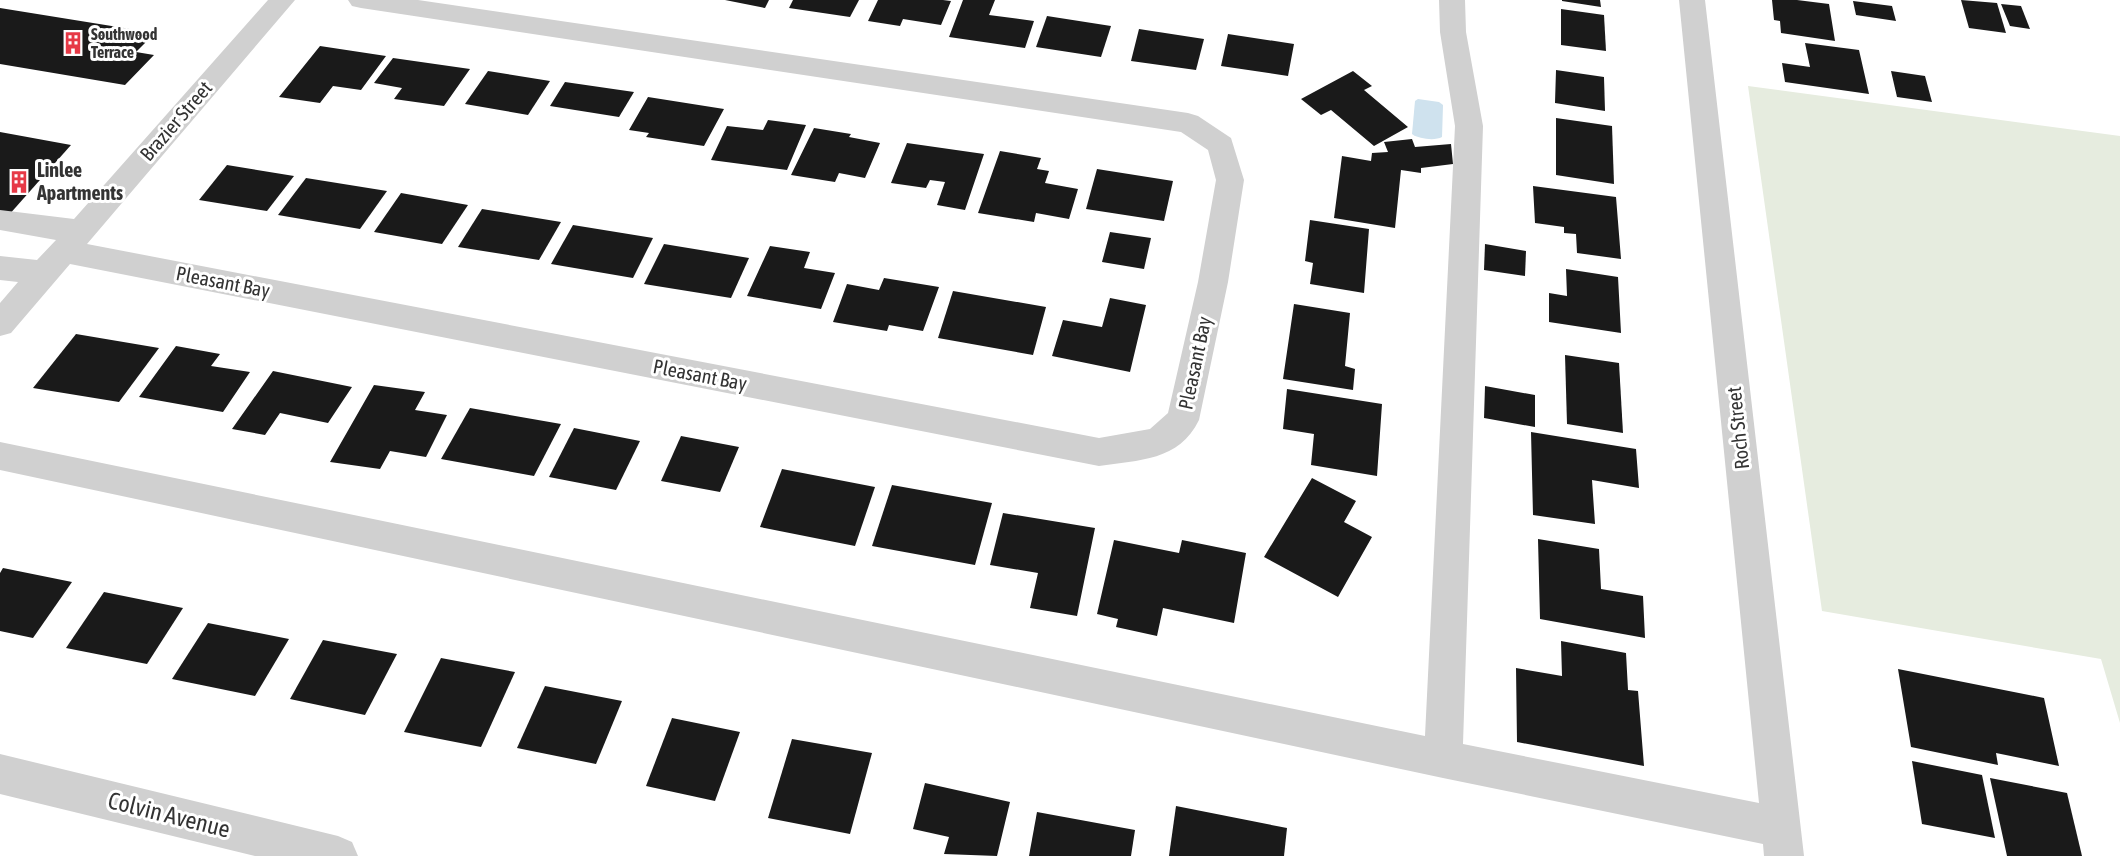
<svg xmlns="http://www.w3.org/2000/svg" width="2120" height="856" viewBox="0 0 2120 856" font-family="'Asap Condensed',sans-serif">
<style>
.green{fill:#e6ecdf}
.water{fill:#cfe2ee}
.building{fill:#1a1a1a}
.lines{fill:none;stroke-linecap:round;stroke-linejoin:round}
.minor{fill:#d0d0d0;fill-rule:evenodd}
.labels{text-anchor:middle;stroke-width:6;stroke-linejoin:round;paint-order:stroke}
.far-poi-label{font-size:16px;font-weight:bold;fill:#333;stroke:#fff;text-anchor:start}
.street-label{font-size:20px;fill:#333;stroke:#fff}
.poi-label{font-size:20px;font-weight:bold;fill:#333;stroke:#fff;text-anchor:start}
.near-street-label{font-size:24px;fill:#333;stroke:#fff}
</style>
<rect width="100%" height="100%" fill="#fff"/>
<polygon class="green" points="1748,86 2120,136 2120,723 2101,659 1822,611"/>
<path class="water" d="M 1418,99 L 1439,102 L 1443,105 L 1442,137 C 1435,141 1419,139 1412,134 L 1415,101 Z"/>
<g class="building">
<polygon points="725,0 769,0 765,8"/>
<polygon points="793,0 859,0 850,17 789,8"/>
<polygon points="878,0 943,0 951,1 941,25 903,19 900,26 868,21"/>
<polygon points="963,0 995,0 989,15 1034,21 1025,48 949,37"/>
<polygon points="1562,0 1600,0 1601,7 1562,1"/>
<polygon points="1772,0 1797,0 1829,4 1835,41 1781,33 1780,21 1774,20"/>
<polygon points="1961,0 1997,3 2006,33 1969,28"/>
<polygon points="1853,1 1892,6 1896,21 1856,15"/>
<polygon points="2001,4 2021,6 2030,29 2010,26"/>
<polygon points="0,8 155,33 136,52 154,55 125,85 0,64"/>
<polygon points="1561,9 1604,15 1606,51 1561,45"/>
<polygon points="1047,16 1111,26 1101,57 1036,47"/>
<polygon points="1139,29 1204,39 1196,70 1131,61"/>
<polygon points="1228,34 1294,44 1288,76 1221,66"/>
<polygon points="1805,43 1859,50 1869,94 1785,82 1782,63 1810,67"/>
<polygon points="320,46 386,56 361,90 333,86 320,103 279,97"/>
<polygon points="393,58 470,69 444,106 394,99 402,88 374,83"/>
<polygon points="1556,70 1604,77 1605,111 1555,103"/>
<polygon points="488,71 550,81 528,115 465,104"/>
<polygon points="1353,71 1372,86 1364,90 1408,127 1374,146 1331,110 1321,115 1301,99"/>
<polygon points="1891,71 1925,76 1932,102 1897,97"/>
<polygon points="565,82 634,92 619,117 550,106"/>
<polygon points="648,97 724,109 704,146 646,137 649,133 629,130"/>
<polygon points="1556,118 1612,126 1614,184 1556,175"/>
<polygon points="768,120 806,125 787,170 711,160 727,126 763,130"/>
<polygon points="814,128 851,134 849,137 880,143 865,178 839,173 835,182 791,175"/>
<polygon points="0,132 71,145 0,225"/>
<polygon points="1412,139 1415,147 1451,144 1453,164 1421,168 1421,173 1401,170 1395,228 1334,218 1342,156 1371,161 1372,153 1388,152 1384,142"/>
<polygon points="907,143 984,154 965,210 937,205 945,182 930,180 926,188 891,183"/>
<polygon points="1000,151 1041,158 1037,169 1049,171 1045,183 1078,189 1069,219 1036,213 1034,222 978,213"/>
<polygon points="227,165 294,176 267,211 199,200"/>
<polygon points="1097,169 1173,181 1164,221 1086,209"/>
<polygon points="306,178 387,191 360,229 278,215"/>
<polygon points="1533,186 1616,197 1621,259 1577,253 1576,234 1564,233 1564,227 1535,223"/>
<polygon points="401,193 468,205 442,244 374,232"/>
<polygon points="482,209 561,222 539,260 458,247"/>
<polygon points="1310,220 1369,229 1364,293 1310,284 1313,263 1305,261"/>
<polygon points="573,225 653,238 633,278 551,264"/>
<polygon points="1110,232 1151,238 1144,269 1102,262"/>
<polygon points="664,244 749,258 731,298 644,284"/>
<polygon points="1485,244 1526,251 1525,276 1484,270"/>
<polygon points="770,246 810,252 804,268 835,273 821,309 747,296"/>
<polygon points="1566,269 1618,277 1621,333 1549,322 1549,293 1567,296"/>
<polygon points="884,278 939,287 923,331 889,325 887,331 833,322 847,284 879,290"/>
<polygon points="953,291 1046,307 1033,355 938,338"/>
<polygon points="1110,298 1146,305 1130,372 1052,356 1063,320 1102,327"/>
<polygon points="1294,304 1350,313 1345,366 1355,369 1353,390 1283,379"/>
<polygon points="76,334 159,348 119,402 33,388"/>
<polygon points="176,346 220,354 211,366 250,372 223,412 139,397"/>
<polygon points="1565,355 1619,363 1623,433 1567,424"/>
<polygon points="273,371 352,387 328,423 280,413 265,435 232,429"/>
<polygon points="374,385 425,392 415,410 447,415 426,457 390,451 380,469 330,462"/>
<polygon points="1485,386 1535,395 1535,427 1484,418"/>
<polygon points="1287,389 1382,404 1377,476 1311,465 1314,434 1283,429"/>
<polygon points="470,408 561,424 534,476 441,459"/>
<polygon points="574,428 640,441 616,490 549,477"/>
<polygon points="1531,432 1636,449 1639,488 1592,480 1595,524 1533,515"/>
<polygon points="681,436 739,447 720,492 661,481"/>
<polygon points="782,469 875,487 855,546 760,527"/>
<polygon points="1312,478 1356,501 1344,522 1372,537 1338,597 1264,557"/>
<polygon points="892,485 992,503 975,565 872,546"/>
<polygon points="1003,513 1095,528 1077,616 1030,608 1038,573 990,565"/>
<polygon points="1538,539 1599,549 1601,589 1643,596 1645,638 1540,619"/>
<polygon points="1114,540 1179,553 1182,540 1246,553 1234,623 1163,608 1157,636 1116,627 1118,619 1097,614"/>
<polygon points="3,568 72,582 33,638 0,631 0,573"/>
<polygon points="104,592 183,608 147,664 66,648"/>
<polygon points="208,623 289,639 255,696 172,679"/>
<polygon points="323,640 397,654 365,715 290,699"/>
<polygon points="1561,641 1626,653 1628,690 1638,691 1644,766 1517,742 1516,668 1562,676"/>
<polygon points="441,658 515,672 481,747 404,732"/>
<polygon points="1898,669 2044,698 2059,766 1996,753 1998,765 1911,747"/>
<polygon points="545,686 622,701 596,764 517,748"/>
<polygon points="672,718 740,732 715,801 646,786"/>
<polygon points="792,739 872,753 850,834 768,818"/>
<polygon points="1912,761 1982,775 1995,838 1922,824"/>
<polygon points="1990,778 2067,793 2082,856 2007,856"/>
<polygon points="925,783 1010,802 997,856 944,854 949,837 913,829"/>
<polygon points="1176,806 1287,828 1284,856 1169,856"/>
<polygon points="1037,812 1135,830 1131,856 1029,856"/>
</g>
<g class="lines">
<g class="minor">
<path d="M 268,0 L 295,0 L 87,244 L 1099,438 L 1150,429 L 1168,413 L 1198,282 L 1216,180 L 1208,150 L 1181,132 L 361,8 L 352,6 L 348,0 L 418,0 L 1188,113 L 1198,116 L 1231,138 L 1244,180 L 1228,282 L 1199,420 C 1179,461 1139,460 1099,466 L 70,264 L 11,333 L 0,336 L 0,303 L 18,282 L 0,280 L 0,256 L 37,260 L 56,240 L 0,230 L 0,210 L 74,219 Z"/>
<polygon points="1439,0 1465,0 1466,32 1483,126 1463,744 1759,803 1679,0 1705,0 1804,856 1764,856 1763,844 1443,778 0,470 0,442 1425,736 1455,126 1440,32"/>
<polygon points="0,754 338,836 352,842 358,856 255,856 0,794"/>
</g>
</g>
<defs>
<g id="building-bare" transform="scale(1.8)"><path d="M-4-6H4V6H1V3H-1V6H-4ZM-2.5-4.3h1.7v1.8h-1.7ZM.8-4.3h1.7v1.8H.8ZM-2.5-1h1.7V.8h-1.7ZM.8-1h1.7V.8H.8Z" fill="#e63946" stroke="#fff" stroke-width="2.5" paint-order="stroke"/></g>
</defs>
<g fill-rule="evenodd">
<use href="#building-bare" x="73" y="43"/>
<use href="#building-bare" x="19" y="182"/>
</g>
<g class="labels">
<g class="far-poi-label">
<text x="91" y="40">Southwood<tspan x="91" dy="18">Terrace</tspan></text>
</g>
<g class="street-label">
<text transform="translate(176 121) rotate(-49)" y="7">Brazier Street</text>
<text transform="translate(223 282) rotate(11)" y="7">Pleasant Bay</text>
<text transform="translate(1195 363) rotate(-78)" y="7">Pleasant Bay</text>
<text transform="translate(700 375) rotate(11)" y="7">Pleasant Bay</text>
<text transform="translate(1738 428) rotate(-96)" y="7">Roch Street</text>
</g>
<g class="poi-label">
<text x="37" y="177">Linlee<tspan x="37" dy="23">Apartments</tspan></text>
</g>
<g class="near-street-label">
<text transform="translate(169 815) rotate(14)" y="8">Colvin Avenue</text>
</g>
</g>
</svg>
